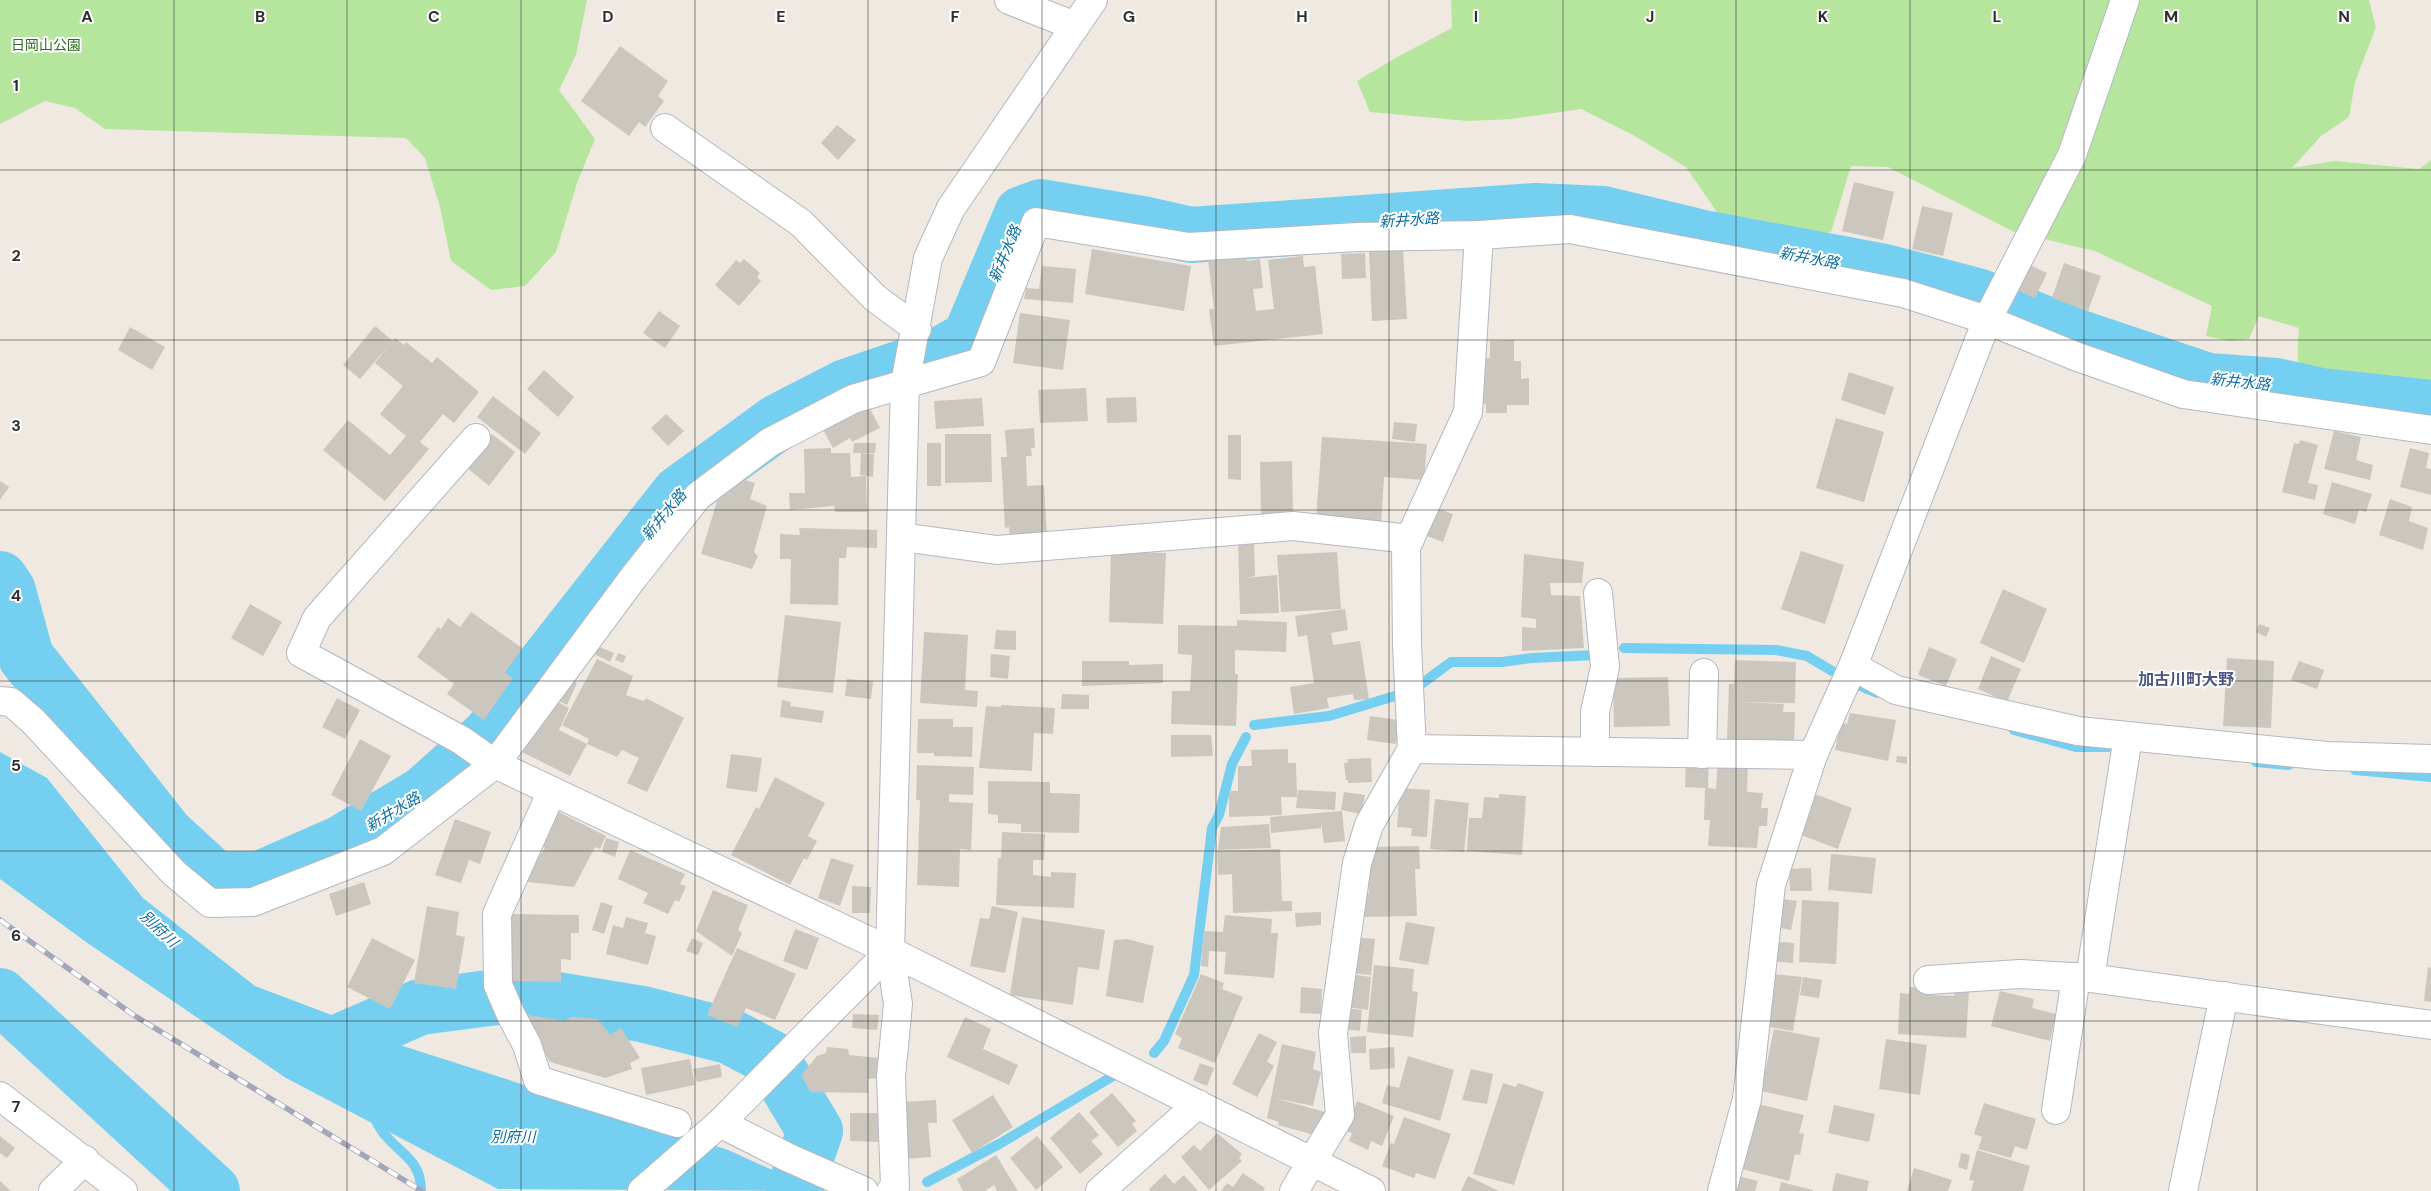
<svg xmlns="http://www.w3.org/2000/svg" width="2431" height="1191" viewBox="0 0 2431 1191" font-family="'DM Sans','Noto Sans JP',sans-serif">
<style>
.green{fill:#b6e59e}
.water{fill:#75cff0}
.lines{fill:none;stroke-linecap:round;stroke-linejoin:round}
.stream{stroke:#75cff0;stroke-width:10}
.river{stroke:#75cff0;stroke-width:56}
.building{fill:#cbc7bf}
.minor-casing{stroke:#b4b7c1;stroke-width:30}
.minor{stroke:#fff;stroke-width:28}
.rail-casing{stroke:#a3a6b8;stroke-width:5.5}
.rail{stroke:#fff;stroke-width:4;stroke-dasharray:11;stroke-linecap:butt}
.grid{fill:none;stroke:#2e2e2e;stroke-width:1;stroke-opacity:0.55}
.labels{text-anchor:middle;stroke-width:4;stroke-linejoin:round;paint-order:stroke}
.park-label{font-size:14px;fill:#2c6e1b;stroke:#fff}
.water-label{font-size:15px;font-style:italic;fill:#0d6fa3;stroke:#fff}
.quarter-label{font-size:16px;font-weight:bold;fill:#4d5680;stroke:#fff}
.grid-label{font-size:16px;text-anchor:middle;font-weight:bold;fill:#2e2e2e;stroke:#fff;stroke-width:4;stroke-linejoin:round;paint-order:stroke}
</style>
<rect width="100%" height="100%" fill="#efe9e1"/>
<g class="green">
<polygon points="0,0 587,0 576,55 559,90 595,139 577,183 556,252 525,286 491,290 451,261 440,207 425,158 406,138 105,129 75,108 45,101 0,124"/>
<path d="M 1451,0 L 2369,0 L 2376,27 L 2355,82 L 2349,117 L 2321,136 L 2292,168 L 2335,161 L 2419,169 L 2431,160 L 2431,412 L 2320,400 C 2296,368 2296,367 2299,328 L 2259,316 L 2249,339 L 2230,341 L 2206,336 L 2212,306 L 2095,251 L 2014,232 L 1888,167 L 1851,166 L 1831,232 L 1790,240 L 1725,224 L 1686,167 L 1633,135 L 1581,109 L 1511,119 L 1468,121 L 1370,112 L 1357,81 L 1399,56 L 1452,28 Z"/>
</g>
<polygon class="water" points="0,752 47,778 143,898 255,986 342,1019 384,1040 728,1150 819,1191 498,1189 286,1078 86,942 0,879"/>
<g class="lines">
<g class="stream">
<polyline points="1624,648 1776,650 1807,656 1832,671"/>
<polyline points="1420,685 1451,662 1502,662 1532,658 1596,655"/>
<polyline points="1860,686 1877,693"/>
<polyline points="1254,725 1329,716 1398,695"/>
<polyline points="2014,730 2076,747 2109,747"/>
<polyline points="2256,762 2289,765"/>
<polyline points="2355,770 2431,777"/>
<polyline points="0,1007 201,1191"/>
<polyline points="0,1021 185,1191"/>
<polyline points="1154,1053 1164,1041 1194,975 1212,828 1219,815 1232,764 1246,737"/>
<path d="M 373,1116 C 377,1122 381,1131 386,1136 C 403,1156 421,1161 421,1191"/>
<polyline points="927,1182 1001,1143 1113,1076"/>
</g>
<g class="river">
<polyline points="0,579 8,591 26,657 166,834 215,879 260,879 340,844 424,794 489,736 679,494 778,422 846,387 940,355 970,338 1022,214 1041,207 1143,224 1191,235 1535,211 1603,214 1703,238 1885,272 1977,296 2074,336 2208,381 2276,386 2321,396 2431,408"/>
<polyline points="0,996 212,1191"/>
<polyline points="296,1038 323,1049 420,1007 519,994 642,1014 729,1036 771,1058 815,1131 794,1191"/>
</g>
</g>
<g class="building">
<polygon points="620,46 668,81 658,96 664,101 645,127 639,122 629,136 581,101"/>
<polygon points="837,125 856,140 838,160 821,143"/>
<polygon points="1854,182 1894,192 1883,240 1842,231"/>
<polygon points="1922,206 1953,213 1943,256 1912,249"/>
<polygon points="1092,249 1191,266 1184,311 1085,294"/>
<polygon points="1403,249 1407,319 1372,321 1369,251"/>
<polygon points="1365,253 1366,278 1342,279 1341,254"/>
<polygon points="1246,255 1247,261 1260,259 1263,288 1253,289 1256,311 1274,309 1268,260 1303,256 1304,267 1315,266 1323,334 1214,346 1209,309 1214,309 1208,259"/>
<polygon points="744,259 760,273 757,277 761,281 739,306 715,285 736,260 740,263"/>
<polygon points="2022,261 2047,273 2035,298 2010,287"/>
<polygon points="2064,263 2101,276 2088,311 2052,298"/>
<polygon points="1042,266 1076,269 1073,303 1024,299 1026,288 1039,289"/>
<polygon points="659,311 680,326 665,348 643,333"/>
<polygon points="1020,313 1070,320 1063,370 1013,363"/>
<polygon points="375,326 393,341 395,338 404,345 406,342 432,363 437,357 479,392 454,423 443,414 420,442 429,449 385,501 323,450 348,420 390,455 406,436 380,414 403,386 375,363 389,345 360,379 343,365"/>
<polygon points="130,327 165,347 152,370 118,350"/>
<polygon points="1514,340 1514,361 1521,361 1521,379 1529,378 1529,405 1507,405 1507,413 1486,413 1486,404 1478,404 1478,359 1490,358 1490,341"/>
<polygon points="544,370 574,397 558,417 527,389"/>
<polygon points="1849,372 1894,387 1885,415 1841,400"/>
<polygon points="1086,388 1088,421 1040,423 1038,390"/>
<polygon points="493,396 541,433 525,454 477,417"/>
<polygon points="1136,397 1137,422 1107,423 1106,398"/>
<polygon points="982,398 984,426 936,429 934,401"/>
<polygon points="866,401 880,428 852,442 850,438 833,448 821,426"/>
<polygon points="666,414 684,431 668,446 651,428"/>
<polygon points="1836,418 1884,432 1864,502 1816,488"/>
<polygon points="1394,422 1417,424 1415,442 1392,439"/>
<polygon points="1034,428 1035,448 1031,448 1032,456 1026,456 1027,486 1044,485 1047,536 1010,539 1009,527 1005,528 1001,457 1007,457 1005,430"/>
<polygon points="2334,431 2361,437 2356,460 2373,465 2370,480 2324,469"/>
<polygon points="492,434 515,452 489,486 466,467"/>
<polygon points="945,434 991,434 992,482 945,483"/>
<polygon points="1228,435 1241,435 1241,480 1228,479"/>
<polygon points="1322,437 1427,444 1424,480 1384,477 1381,524 1316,519"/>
<polygon points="2300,440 2318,445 2308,483 2318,485 2315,500 2282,492 2294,443 2299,444"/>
<polygon points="854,443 876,443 875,453 853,453"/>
<rect x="927" y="443" width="14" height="43"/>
<polygon points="831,448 831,453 850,453 851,477 866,476 867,512 835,512 834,506 790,510 789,493 805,493 804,449"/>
<polygon points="2410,448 2429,453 2426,468 2431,469 2431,495 2400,487"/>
<polygon points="861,453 874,454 873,477 860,475"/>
<polygon points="1292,461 1293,513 1261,514 1260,462"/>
<polygon points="735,477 755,483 750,499 767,506 754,552 758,556 752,569 701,554 720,491 728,494"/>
<polygon points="0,481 9,487 0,500"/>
<polygon points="2332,482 2372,494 2366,512 2359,510 2355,524 2323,514"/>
<polygon points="2390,499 2412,507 2409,521 2428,528 2423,550 2379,535"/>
<polygon points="1433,507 1453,514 1443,542 1424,535"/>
<polygon points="799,528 877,530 877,548 847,547 846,558 839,558 838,605 790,604 791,559 780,559 780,534 800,535"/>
<polygon points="1238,540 1254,540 1255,576 1246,578 1277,575 1279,613 1240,614"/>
<polygon points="1111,551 1166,553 1163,624 1109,622"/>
<polygon points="1801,551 1844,565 1825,624 1781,609"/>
<polygon points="1337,552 1341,609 1281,612 1277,555"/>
<polygon points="1524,554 1584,562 1582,583 1550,583 1551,595 1580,596 1584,648 1522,651 1522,627 1536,628 1536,619 1521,617"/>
<polygon points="2003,589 2047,609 2024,663 1980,643"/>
<polygon points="250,604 282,622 263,656 231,638"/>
<polygon points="1345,609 1348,630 1331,633 1333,645 1360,641 1369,699 1354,700 1353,694 1327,698 1329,708 1294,714 1290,687 1314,683 1307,635 1298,637 1295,616"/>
<polygon points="471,612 522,648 505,673 513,678 484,720 447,694 454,684 417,657 438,627 441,629 448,618 460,627"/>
<polygon points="785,615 841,622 833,693 777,687"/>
<polygon points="1237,620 1287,622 1286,652 1235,650 1235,674 1238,674 1236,726 1171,724 1172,691 1190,691 1192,655 1178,654 1178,625 1237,626"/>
<polygon points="2259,624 2270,628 2266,637 2256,632"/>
<polygon points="996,630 1016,631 1016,650 994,649"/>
<polygon points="924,632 968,635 965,690 978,691 977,707 920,703"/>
<polygon points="597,646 614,653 610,662 594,654"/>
<polygon points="1929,647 1957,659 1946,686 1918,675"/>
<polygon points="618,653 626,656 623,663 615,660"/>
<polygon points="991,654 1010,656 1008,679 990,677"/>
<polygon points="1991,656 2021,669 2007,702 1978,689"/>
<polygon points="2227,658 2274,661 2271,728 2223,726"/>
<polygon points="597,659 633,676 626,695 644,701 646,698 684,718 647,792 627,783 639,758 622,750 617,757 587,744 589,739 562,725"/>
<polygon points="1735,660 1796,662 1795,703 1738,702 1784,704 1783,712 1795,712 1794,742 1727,739 1729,684 1734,684"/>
<polygon points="1082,661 1129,661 1129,665 1163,664 1163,683 1082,686"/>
<polygon points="2299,661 2324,670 2317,689 2291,680"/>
<polygon points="563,676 577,683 567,705 553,698"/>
<polygon points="1668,677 1670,726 1614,727 1613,678"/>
<polygon points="847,679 873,681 871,699 845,696"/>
<polygon points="1062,694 1089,695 1089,709 1061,709"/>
<polygon points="546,696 569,708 559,730 587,744 570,776 516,749"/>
<polygon points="337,698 360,710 345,739 322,727"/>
<polygon points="782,700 791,702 790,706 824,711 822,723 780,717"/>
<polygon points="1001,705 1055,708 1053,734 1034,733 1032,771 979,768 986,706 1001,707"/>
<polygon points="1850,713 1896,720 1888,761 1835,750 1841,723 1847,724"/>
<polygon points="1370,716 1399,720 1396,744 1367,740"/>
<polygon points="918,719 953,719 953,727 973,727 972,757 934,756 934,753 917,753"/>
<polygon points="1171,735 1211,735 1213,756 1171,757"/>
<polygon points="360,739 391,756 361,811 331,795"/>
<polygon points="1288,749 1288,763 1296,763 1297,797 1281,797 1282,815 1229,817 1229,791 1238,791 1238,766 1252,766 1251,750"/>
<polygon points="731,754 762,758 757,792 726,788"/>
<polygon points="1897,756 1907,757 1907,764 1896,762"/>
<polygon points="1371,758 1372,782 1348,783 1348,780 1346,780 1344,763 1348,762 1348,759"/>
<polygon points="1686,760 1709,760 1708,788 1716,789 1718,760 1748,762 1747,792 1763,793 1761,808 1768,808 1767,826 1759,826 1757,848 1708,846 1710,820 1704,820 1705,788 1685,787"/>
<polygon points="917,765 974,767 973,795 949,794 949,802 973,803 971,850 960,849 959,887 917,885 920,800 916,800"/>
<polygon points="775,777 825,803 808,836 817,841 807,860 804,858 790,885 731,855 756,807 759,809"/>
<polygon points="988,781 1050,782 1050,793 1080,794 1079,833 1021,832 1021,824 998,823 998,815 988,814"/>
<polygon points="1400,788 1430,790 1427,837 1411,836 1412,828 1397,827"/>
<polygon points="1298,790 1336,792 1335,810 1296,808"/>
<polygon points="1344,792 1365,795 1361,814 1341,810"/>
<polygon points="1499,794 1526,796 1522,855 1467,851 1469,818 1482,818 1484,797 1499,798"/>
<polygon points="1815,794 1852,808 1838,849 1801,835"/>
<polygon points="1435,799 1469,803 1464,852 1430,849"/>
<polygon points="551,808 606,836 600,849 595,847 574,887 519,881 527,858 537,859 545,848 535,839"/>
<polygon points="1342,811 1345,841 1324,843 1321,822 1321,828 1271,833 1270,817"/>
<polygon points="455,819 491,832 480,864 469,860 461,883 435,875"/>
<polygon points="1269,824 1271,848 1218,850 1221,827"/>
<polygon points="1002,832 1045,834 1044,860 1033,860 1033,875 1051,877 1051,872 1076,873 1074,908 996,905 998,858 1001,858"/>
<polygon points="606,838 619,842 615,857 602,852"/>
<polygon points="1419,846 1420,869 1415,869 1417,916 1362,917 1361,894 1369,894 1367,847"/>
<polygon points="1280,849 1282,901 1292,901 1292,911 1233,913 1232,874 1218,875 1217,851"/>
<polygon points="630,850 685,874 680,884 686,886 679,902 675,900 668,914 643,903 648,893 618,879"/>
<polygon points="1831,854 1876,858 1872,894 1828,890"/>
<polygon points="831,858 854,865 840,906 818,898"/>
<polygon points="1811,868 1812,891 1790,891 1789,869"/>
<polygon points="364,882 371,904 336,916 329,894"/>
<polygon points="852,886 871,887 870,913 852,913"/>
<polygon points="713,890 748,905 738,930 742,933 732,956 696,931"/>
<polygon points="1777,898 1797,901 1791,930 1771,926"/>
<polygon points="1802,900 1839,902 1836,964 1799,962"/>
<polygon points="601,902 613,906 604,934 592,930"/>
<polygon points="427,906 459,912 456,935 465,937 456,989 414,983"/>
<polygon points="992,906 1018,912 1005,973 970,966 980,918 989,919"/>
<polygon points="1321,912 1321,925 1296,927 1295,913"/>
<polygon points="505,914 579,915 579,933 571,933 571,960 561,959 561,982 511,981 512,936 505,936"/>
<polygon points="1225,915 1272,919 1271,933 1278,933 1274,978 1224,974 1226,952 1209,951 1208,967 1201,966 1204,931 1223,932"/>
<polygon points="626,917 648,923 645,933 656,936 648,965 606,954 613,925 623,928"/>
<polygon points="1022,917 1105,930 1099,970 1078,967 1073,1005 1010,995"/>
<polygon points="1406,922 1435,927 1428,965 1399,960"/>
<polygon points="795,929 819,938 807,970 783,961"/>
<polygon points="1353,937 1375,939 1371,975 1350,973"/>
<polygon points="372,938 415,960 390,1009 347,987"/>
<polygon points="692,938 703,943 698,955 686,951"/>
<polygon points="1127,939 1154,946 1143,1003 1106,996 1114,940"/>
<polygon points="1770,941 1794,943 1793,963 1769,961"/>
<polygon points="737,948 796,974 775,1020 746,1008 737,1027 707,1015"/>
<polygon points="1374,965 1414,969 1412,991 1418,992 1413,1037 1367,1032"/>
<polygon points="2428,967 2431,968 2431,1002 2424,1001"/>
<polygon points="1201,974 1224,983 1222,989 1243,997 1215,1063 1178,1048 1182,1038 1175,1034"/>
<polygon points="1349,974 1371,977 1368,1010 1345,1007"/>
<polygon points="1773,974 1802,977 1793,1031 1764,1026"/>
<polygon points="1803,977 1822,980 1819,998 1800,995"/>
<polygon points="1301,987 1322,989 1321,1014 1300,1013"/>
<polygon points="1910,987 1933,988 1933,995 1954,996 1954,990 1969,990 1966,1038 1898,1034 1900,993 1909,994"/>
<polygon points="2000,991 2034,999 2032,1008 2056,1014 2050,1041 1991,1026"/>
<polygon points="1344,1008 1362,1010 1360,1031 1342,1029"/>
<polygon points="522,1014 565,1021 571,1017 598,1019 610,1035 621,1028 640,1058 630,1063 632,1069 605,1078 550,1062"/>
<polygon points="853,1014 879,1015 877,1030 852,1028"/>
<polygon points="965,1017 991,1029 983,1049 1018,1065 1009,1085 947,1057"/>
<polygon points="1774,1029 1820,1038 1807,1101 1761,1091"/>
<polygon points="1259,1033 1277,1042 1267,1062 1274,1066 1257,1097 1232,1084"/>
<polygon points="1366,1036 1366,1053 1351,1053 1350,1037"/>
<polygon points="1886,1039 1927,1045 1920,1095 1879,1089"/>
<polygon points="1282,1044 1316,1052 1313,1069 1321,1072 1313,1106 1274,1098 1325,1112 1318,1136 1278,1125 1279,1122 1267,1118"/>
<polygon points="827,1047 848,1049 849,1055 880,1058 880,1078 868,1079 868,1093 810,1092 801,1075 817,1056 826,1053"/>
<polygon points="1394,1047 1395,1068 1370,1070 1369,1049"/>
<polygon points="1408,1056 1454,1070 1440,1121 1382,1103 1387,1085 1399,1088"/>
<polygon points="690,1059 695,1085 646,1095 641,1068"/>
<polygon points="1200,1063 1214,1068 1207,1086 1193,1080"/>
<polygon points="720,1064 722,1077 697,1082 693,1069"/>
<polygon points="1471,1069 1493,1074 1487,1104 1462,1100"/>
<polygon points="1503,1083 1516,1087 1518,1083 1544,1092 1514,1185 1473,1174"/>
<polygon points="1112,1093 1136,1121 1132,1124 1137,1131 1118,1147 1089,1112"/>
<polygon points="993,1095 1013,1127 972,1153 952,1120"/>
<polygon points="936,1100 937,1123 928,1123 931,1157 905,1159 901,1102"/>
<polygon points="1357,1101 1394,1116 1382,1146 1371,1141 1368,1150 1349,1141 1352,1133 1345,1131"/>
<polygon points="1753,1103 1804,1115 1799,1133 1804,1134 1800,1155 1795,1154 1789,1181 1738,1168"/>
<polygon points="1984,1103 2036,1119 2027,1150 2015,1146 2011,1158 1978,1149 1982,1137 1974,1134"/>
<polygon points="1834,1105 1875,1114 1869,1142 1828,1133"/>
<polygon points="1079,1112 1099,1135 1091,1141 1103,1154 1080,1174 1050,1138"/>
<polygon points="850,1113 878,1113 878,1142 850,1141"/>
<polygon points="1404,1117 1451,1134 1435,1179 1416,1173 1414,1178 1382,1166 1391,1143 1394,1144"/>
<polygon points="1217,1133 1242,1154 1239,1158 1242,1161 1209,1190 1181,1157 1194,1145 1200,1151"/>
<polygon points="0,1136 15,1148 7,1158 0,1153"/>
<polygon points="1037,1136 1063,1167 1036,1190 1010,1158"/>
<polygon points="1977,1150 2030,1166 2023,1191 1971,1191 1974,1181 1969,1180"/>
<polygon points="1961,1153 1970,1155 1967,1170 1958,1167"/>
<polygon points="996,1155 1018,1191 997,1191 994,1185 985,1191 963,1191 957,1179"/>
<polygon points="1914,1168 1952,1180 1948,1191 1907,1191"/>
<polygon points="1243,1173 1265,1188 1263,1191 1221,1191 1227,1183 1233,1187"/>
<polygon points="1836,1173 1869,1181 1867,1191 1832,1191"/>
<polygon points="1165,1174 1174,1184 1184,1175 1198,1191 1151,1191 1149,1189"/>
<polygon points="1468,1176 1499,1191 1461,1191"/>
<polygon points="1738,1176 1758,1181 1755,1191 1734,1191"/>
<polygon points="0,1181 11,1191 0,1191"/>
<polygon points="1781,1182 1813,1190 1813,1191 1779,1191"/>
</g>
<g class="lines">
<g class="minor-casing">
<g id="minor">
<polyline points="1009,0 1075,26"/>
<polyline points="665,128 801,223 875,298 917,329"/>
<polyline points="476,438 317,618 301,653 461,740 495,764 890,951 1371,1191"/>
<polyline points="901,537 997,550 1293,526 1410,539"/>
<polyline points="1853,666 1896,690 2078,731 2327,756 2431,759"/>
<polyline points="0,701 11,702 33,721 174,873 210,903 253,902 383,851 495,764 633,578 698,496 770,442 853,399 981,362 1036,222 1189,247 1357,237 1479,235 1570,229 1903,293 1987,320 2075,356 2183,394 2431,430"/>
<polyline points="1412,749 1813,755"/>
<polyline points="1595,752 1595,712 1605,667 1598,593"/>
<polyline points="1702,754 1704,673"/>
<polyline points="552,791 497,914 498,985 511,1015 527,1045 538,1080 677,1123"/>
<polyline points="2090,978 2128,737"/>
<polyline points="1928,980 2020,974 2090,978 2431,1025"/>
<polyline points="0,1096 123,1191"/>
<polyline points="2056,1110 2076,977"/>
<polyline points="720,1123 789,1158 864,1191"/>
<polyline points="53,1191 85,1160"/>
<polyline points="642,1191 720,1123 890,951"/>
<polyline points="891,1191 895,1187 891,1076 898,1004 890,951 905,384 928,258 951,208 1093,0"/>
<polyline points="1100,1191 1198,1104"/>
<polyline points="1294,1191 1340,1115 1333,1033 1357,863 1369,825 1412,749 1407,645 1406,547 1468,412 1479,235"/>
<polyline points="1722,1191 1747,1099 1771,885 1813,755 1853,666 1987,320 2072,155 2125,0"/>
<polyline points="2183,1191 2224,996"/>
</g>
</g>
<use href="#minor" class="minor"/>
<g class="rail-casing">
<polyline id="rail" points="0,920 135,1016 422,1191"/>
</g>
<use href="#rail" class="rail"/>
</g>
<path class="grid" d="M 174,0 L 174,1191M 347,0 L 347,1191M 521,0 L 521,1191M 695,0 L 695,1191M 868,0 L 868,1191M 1042,0 L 1042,1191M 1216,0 L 1216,1191M 1389,0 L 1389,1191M 1563,0 L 1563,1191M 1736,0 L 1736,1191M 1910,0 L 1910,1191M 2084,0 L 2084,1191M 2257,0 L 2257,1191M 0,170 L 2431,170M 0,340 L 2431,340M 0,510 L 2431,510M 0,681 L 2431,681M 0,851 L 2431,851M 0,1021 L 2431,1021"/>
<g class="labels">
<g class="park-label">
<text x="46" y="50">日岡山公園</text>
</g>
<g class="water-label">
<text transform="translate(1409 220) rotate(-4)" y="5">新井水路</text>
<text transform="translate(1005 254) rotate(-67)" y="5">新井水路</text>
<text transform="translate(1809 258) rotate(11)" y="5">新井水路</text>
<text transform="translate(2240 382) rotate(6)" y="5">新井水路</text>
<text transform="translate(664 515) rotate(-50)" y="5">新井水路</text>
<text transform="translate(393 812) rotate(-31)" y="5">新井水路</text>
<text transform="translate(159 929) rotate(43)" y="5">別府川</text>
<text x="513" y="1142">別府川</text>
</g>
<g class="quarter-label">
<text x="2186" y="685">加古川町大野</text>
</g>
</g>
<g class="grid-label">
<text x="87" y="22">A</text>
<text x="260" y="22">B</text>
<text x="434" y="22">C</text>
<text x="608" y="22">D</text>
<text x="781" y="22">E</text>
<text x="955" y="22">F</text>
<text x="1129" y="22">G</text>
<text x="1302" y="22">H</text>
<text x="1476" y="22">I</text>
<text x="1650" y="22">J</text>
<text x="1823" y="22">K</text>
<text x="1997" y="22">L</text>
<text x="2171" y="22">M</text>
<text x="2344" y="22">N</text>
<text x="16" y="91">1</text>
<text x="16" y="261">2</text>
<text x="16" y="431">3</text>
<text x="16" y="601">4</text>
<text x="16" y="771">5</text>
<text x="16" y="941">6</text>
<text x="16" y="1112">7</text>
</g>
</svg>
